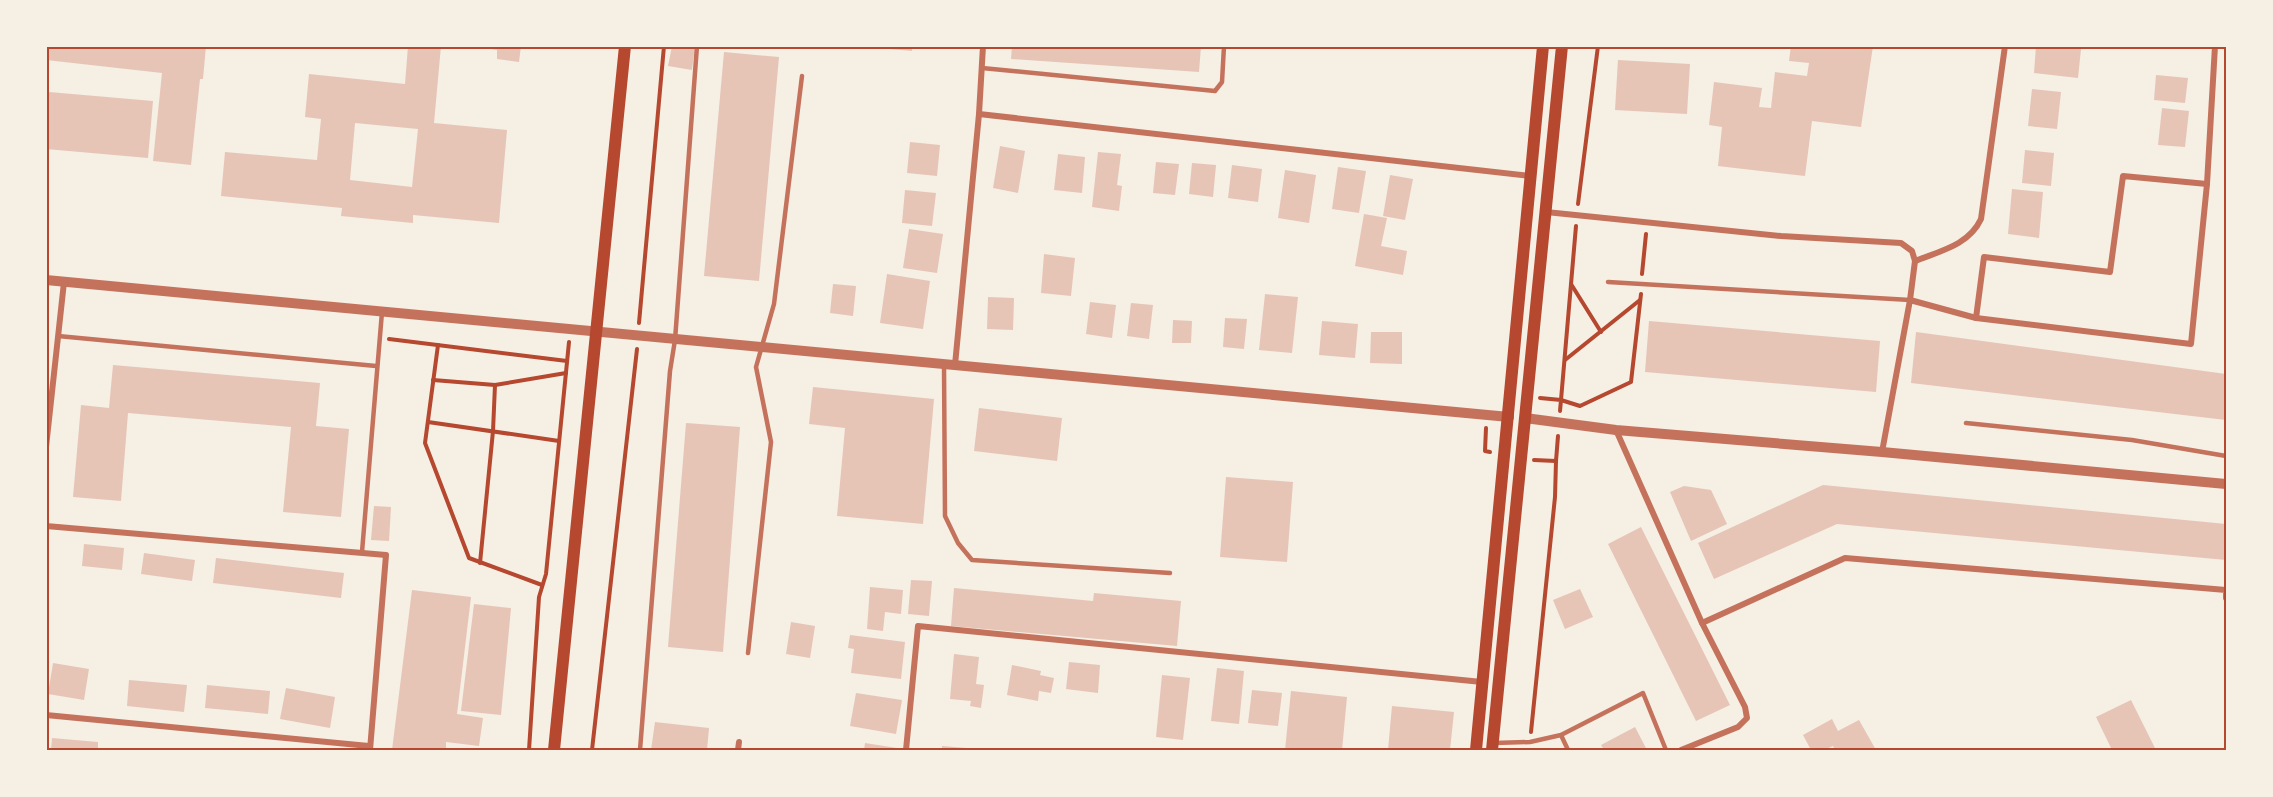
<svg xmlns="http://www.w3.org/2000/svg" width="2273" height="797" viewBox="0 0 2273 797" font-family="Ubuntu,sans-serif">
<style>
.building{fill:#e6c5b7;fill-rule:evenodd}
.lines{fill:none;stroke-linecap:round;stroke-linejoin:round}
.path{stroke:#b5482f;stroke-width:4}
.service{stroke:#c5725c;stroke-width:4.5}
.minor{stroke:#c5725c;stroke-width:6}
.tertiary{stroke:#c5725c;stroke-width:10}
.secondary{stroke:#b5482f;stroke-width:12}
.neatline{fill:none;stroke:#b5482f;stroke-width:2}
</style>
<rect width="100%" height="100%" fill="#f6efe4"/>
<g class="building">
<polygon points="46,46 206,46 203,79 200,79 191,165 153,161 162,73 46,60"/>
<path d="M 408,46 L 441,46 L 434,123 L 507,130 L 499,223 L 413,215 L 413,223 L 341,216 L 342,208 L 221,196 L 225,152 L 317,160 L 321,119 L 305,117 L 309,74 L 405,84 ZM 355,123 L 418,129 L 412,187 L 350,180 Z"/>
<polygon points="475,46 521,46 519,62 497,59 497,50"/>
<polygon points="672,46 695,46 692,70 668,66"/>
<polygon points="890,46 912,46 912,51 890,49"/>
<polygon points="1012,46 1201,46 1199,72 1011,59"/>
<polygon points="1791,46 1873,46 1861,127 1812,121 1805,176 1718,166 1722,127 1709,125 1714,82 1762,88 1759,107 1771,108 1775,72 1807,76 1809,63 1789,61"/>
<polygon points="2036,46 2081,49 2078,78 2034,73"/>
<polygon points="724,52 779,57 759,281 704,276"/>
<polygon points="1618,60 1690,64 1687,114 1615,110"/>
<polygon points="2156,75 2188,78 2185,103 2154,100"/>
<polygon points="2032,89 2061,92 2057,129 2028,126"/>
<polygon points="49,92 153,101 148,158 46,149"/>
<polygon points="2162,108 2189,111 2185,147 2158,145"/>
<polygon points="910,142 940,145 937,176 907,173"/>
<polygon points="1000,146 1025,151 1018,193 993,188"/>
<polygon points="2025,150 2054,153 2051,186 2022,183"/>
<polygon points="1098,152 1121,154 1117,185 1122,186 1119,211 1092,207"/>
<polygon points="1058,154 1085,157 1082,193 1054,190"/>
<polygon points="1156,162 1179,164 1175,195 1153,193"/>
<polygon points="1192,163 1216,165 1213,197 1189,194"/>
<polygon points="1232,165 1262,169 1258,202 1228,198"/>
<polygon points="1338,167 1366,171 1359,213 1332,209"/>
<polygon points="1285,170 1316,175 1309,223 1278,218"/>
<polygon points="1390,175 1413,179 1405,220 1383,216"/>
<polygon points="2012,189 2043,192 2039,238 2008,234"/>
<polygon points="905,190 936,193 932,226 902,223"/>
<polygon points="1364,214 1387,218 1381,246 1407,251 1403,275 1355,266"/>
<polygon points="909,229 943,234 937,273 903,268"/>
<polygon points="1044,254 1075,258 1071,296 1041,293"/>
<polygon points="887,274 930,281 923,329 880,323"/>
<polygon points="833,284 856,286 853,316 830,313"/>
<polygon points="1265,294 1298,297 1292,353 1259,350"/>
<polygon points="988,297 1014,298 1013,330 987,329"/>
<polygon points="1090,302 1116,305 1112,338 1086,334"/>
<polygon points="1131,303 1153,305 1149,339 1127,336"/>
<polygon points="1225,318 1247,319 1244,349 1223,347"/>
<polygon points="1173,320 1192,321 1191,343 1172,343"/>
<polygon points="1322,321 1358,324 1355,358 1319,355"/>
<polygon points="1649,321 1880,341 1876,392 1645,372"/>
<polygon points="1371,332 1402,332 1402,364 1370,363"/>
<polygon points="1916,332 2226,374 2226,420 1911,383"/>
<polygon points="113,365 320,383 316,426 349,429 341,517 283,512 291,427 128,413 121,501 73,497 81,405 109,408"/>
<polygon points="813,387 934,399 923,524 837,516 845,428 809,424"/>
<polygon points="979,408 1062,418 1057,461 974,451"/>
<polygon points="686,423 740,427 723,652 668,647"/>
<polygon points="1226,477 1293,482 1287,562 1220,557"/>
<polygon points="1823,485 2226,524 2226,560 1837,524 1714,579 1698,543"/>
<polygon points="1684,486 1711,490 1727,524 1691,541 1670,492"/>
<polygon points="374,506 391,507 389,541 371,540"/>
<polygon points="1641,527 1730,705 1696,721 1608,544"/>
<rect x="46" y="543" width="3" height="24"/>
<polygon points="84,544 124,548 122,570 82,566"/>
<polygon points="144,553 195,560 192,581 141,574"/>
<polygon points="216,558 344,573 341,598 213,583"/>
<polygon points="911,580 932,581 929,616 908,614"/>
<polygon points="870,587 903,590 901,614 885,612 883,631 867,629"/>
<polygon points="954,588 1093,601 1094,593 1181,601 1177,646 951,626"/>
<polygon points="1580,589 1593,617 1565,629 1553,600"/>
<polygon points="412,590 471,597 457,714 483,718 479,746 446,742 446,750 392,750"/>
<polygon points="474,604 511,608 501,715 461,711"/>
<polygon points="791,622 815,626 810,658 786,654"/>
<polygon points="850,635 905,642 901,679 851,673 854,649 848,648"/>
<polygon points="954,654 979,657 976,684 984,685 981,708 970,706 971,701 950,699"/>
<polygon points="1069,662 1100,665 1098,693 1066,689"/>
<polygon points="53,663 89,669 84,700 48,694"/>
<polygon points="1012,665 1041,671 1040,675 1054,678 1051,693 1039,691 1038,701 1007,695"/>
<polygon points="1217,668 1244,671 1239,724 1211,721"/>
<polygon points="1162,675 1190,678 1183,740 1156,737"/>
<polygon points="129,680 187,685 184,712 127,706"/>
<polygon points="207,685 270,691 268,714 205,708"/>
<polygon points="286,688 335,697 330,728 280,719"/>
<polygon points="1252,690 1282,693 1278,726 1248,723"/>
<polygon points="1291,691 1347,697 1342,750 1285,750"/>
<polygon points="856,693 902,700 896,734 850,726"/>
<polygon points="2131,700 2156,750 2112,750 2096,717"/>
<polygon points="1392,706 1454,712 1450,750 1388,750"/>
<polygon points="1832,719 1838,731 1859,720 1876,750 1835,750 1833,746 1824,750 1811,750 1803,735"/>
<polygon points="655,722 709,728 707,750 651,750"/>
<polygon points="1635,727 1647,750 1604,750 1601,745"/>
<polygon points="52,738 98,742 98,750 51,750"/>
<polygon points="865,743 897,748 896,750 864,750"/>
<polygon points="942,746 967,748 967,750 942,750"/>
</g>
<g class="lines">
<g class="path">
<polyline points="1578,204 1598,46"/>
<polyline points="1576,226 1561,400 1580,406 1631,382 1641,294"/>
<polyline points="1642,274 1646,234"/>
<polyline points="1571,284 1601,332"/>
<polyline points="639,323 664,46"/>
<polyline points="389,339 567,361"/>
<polyline points="438,345 425,443 469,558 542,585"/>
<polyline points="1565,360 1640,300"/>
<polyline points="433,380 495,385 566,373"/>
<polyline points="1540,398 1561,400 1560,411"/>
<polyline points="428,422 559,441"/>
<polyline points="1486,428 1485,451 1490,452"/>
<polyline points="1534,460 1556,461 1558,436"/>
<polyline points="480,563 493,431 495,385"/>
<polyline points="1531,732 1555,497 1556,461"/>
<polyline points="529,750 539,597 546,574 569,342"/>
<polyline points="592,750 637,349"/>
</g>
<g class="service">
<polyline points="982,68 1215,91 1222,82 1224,46"/>
<polyline points="1608,282 1910,300"/>
<polyline points="58,336 376,366"/>
<polyline points="944,364 945,516 958,543 972,560 1170,573"/>
<polyline points="1966,423 2132,440 2226,456"/>
<polyline points="362,552 382,312"/>
<polyline points="748,653 771,442 756,367 774,304 802,76"/>
<polyline points="1561,735 1568,750"/>
<polyline points="1494,743 1530,742 1561,735 1643,693 1666,750"/>
<polyline points="640,750 670,371 675,340 697,46"/>
</g>
<g class="minor">
<polyline points="979,114 1530,176"/>
<polyline points="1546,212 1781,236 1901,243 1912,251 1915,261 1910,300"/>
<path d="M 1915,261 C 1940,251 1969,245 1981,219 L 2005,46"/>
<polyline points="1976,318 1984,257 2110,272 2123,176 2207,184"/>
<polyline points="955,365 979,114 983,46"/>
<polyline points="1616,430 1702,623 1845,558 2226,590 2226,598"/>
<polyline points="46,447 64,282"/>
<polyline points="1882,452 1910,300 1976,318 2191,344 2207,184 2215,46"/>
<polyline points="46,526 386,555 370,750"/>
<polyline points="46,715 369,746"/>
<polyline points="738,750 739,742"/>
<polyline points="906,750 918,626 1482,682"/>
<polyline points="1681,750 1738,727 1747,718 1745,707 1702,623"/>
</g>
<g class="tertiary">
<polyline points="46,280 1509,417"/>
<polyline points="1525,418 1616,430 1882,452 2226,484"/>
</g>
<g class="secondary">
<polyline points="554,750 625,46"/>
<polyline points="1476,750 1543,46"/>
<polyline points="1492,750 1562,46"/>
</g>
</g>
<rect width="2273" height="797" fill="none" stroke="#f6efe4" stroke-width="96"/>
<rect x="48" y="48" width="2177" height="701" class="neatline"/>
</svg>
